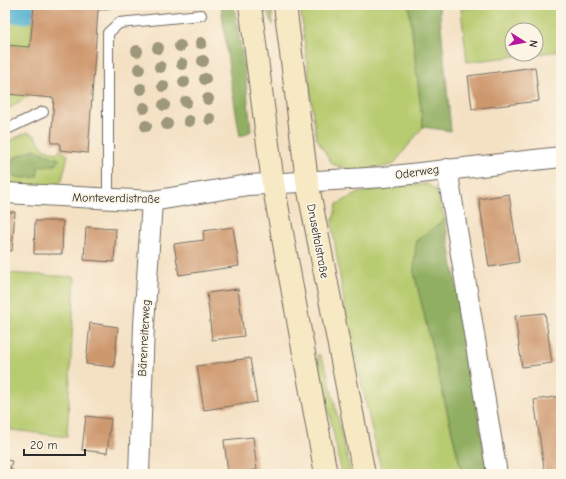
<svg xmlns="http://www.w3.org/2000/svg" width="566" height="479" font-family="'Comic Neue',sans-serif">
	<style>
		.green { fill: #b7cb6f; stroke: #717b4d }
		.forest { fill: #91af62; stroke: #5e6d46 }
		.lines { fill: none; stroke-linecap: round; stroke-linejoin: round }
		.canal { stroke: #51b0d0; stroke-width: 21 }
		.building { fill: #ce986e }
		.lane-casing { stroke: #716b61; stroke-width: 12 }
		.street-casing { stroke: #716b61; stroke-width: 22 }
		.secondary-casing { stroke: #716b61; stroke-width: 24 }
		.lane { stroke: #fff; stroke-width: 10 }
		.street { stroke: #fff; stroke-width: 20 }
		.secondary { stroke: #f6e9c3; stroke-width: 22 }
		.tree { fill: #9d977b }
		.labels { text-anchor: middle; dominant-baseline: central; stroke-width: 3.5; stroke-linejoin: round; paint-order: stroke }
		.street-label { font-size: 12px; fill: #2b2b2b; stroke: #fcf5e5 }
	</style>
	<rect width="100%" height="100%" fill="#fcf5e5"/>
	<filter id="ink" filterUnits="userSpaceOnUse"><feTurbulence type="fractalNoise" baseFrequency=".025" numOctaves="2"/><feDisplacementMap in="SourceGraphic" scale="8" xChannelSelector="R" yChannelSelector="G"/><feConvolveMatrix kernelMatrix="1 2 1 2 8 2 1 2 1" color-interpolation-filters="sRGB"/></filter>
	<filter id="wash" filterUnits="userSpaceOnUse"><feTurbulence type="fractalNoise" baseFrequency=".012" numOctaves="4" result="noise"/><feDisplacementMap in="SourceGraphic" scale="16" xChannelSelector="R" yChannelSelector="G"/><feGaussianBlur stdDeviation="0.9" result="paint"/><feColorMatrix in="noise" values="0 0 0 0 0 0 0 0 0 0 0 0 0 0 0 0 0 1.4 0 .05"/><feComposite in="paint" operator="in"/></filter>
	<g filter="url(#wash)">
		<rect width="100%" height="100%" fill="#f4e1c4"/>
		<g class="green">
			<path d="M5 5H34L30 47 5 45Z"/>
			<path d="M264 5H271L273 25Z"/>
			<path d="M300 5H409L423 127 393 165 356 171 332 164 316 137Z"/>
			<path d="M493 5H561V51L536 54V30H512V54H536L467 62 461 9Z"/>
			<path d="M5 94 30 95 5 111Z"/>
			<path d="M28 132 35 136 43 148 56 153 60 150 68 155 62 180 55 189 5 186V143Z"/>
			<path d="M427 184 436 190 445 219 416 241 414 272 462 474H382L346 316 332 225 337 204 359 193 394 186Z"/>
			<path d="M5 273 75 277 67 437 5 429Z"/>
			<path d="M317 355H320L327 371 351 474H342Z"/>
		</g>
		<g class="forest">
			<path d="M221 5H234L245 72 251 131 240 137 230 76Z"/>
			<path d="M409 5H439L451 131 423 127Z"/>
			<path d="M34 149 59 159 56 165 39 166 37 177 22 178 5 174V162Z"/>
			<path d="M445 219 488 474H462L414 272 416 241Z"/>
		</g>
		<g class="lines">
			<path class="canal" d="M5 12 25 13"/>
		</g>
		<g id="blocks">
			<g class="building">
				<path d="M34 5H129L98 10 88 153 60 150V143H51L54 98 5 94V45L30 47Z"/>
				<path d="M535 67 539 101 472 109 468 76Z"/>
				<path d="M509 194 519 262 489 267 479 199Z"/>
				<path d="M5 212H15L12 251 5 250Z"/>
				<path d="M35 221H63L62 254H34Z"/>
				<path d="M86 227 116 229 114 262 84 260Z"/>
				<path d="M233 227 239 266 179 275 174 244 204 240 203 231Z"/>
				<path d="M238 289 244 336 212 340 207 293Z"/>
				<path d="M545 313 552 363 522 367 515 316Z"/>
				<path d="M90 323 118 327 114 367 86 364Z"/>
				<path d="M250 358 257 402 204 410 197 366Z"/>
				<path d="M561 396V474H545L534 400Z"/>
				<path d="M86 416 111 419 107 453 82 450Z"/>
				<path d="M253 437 257 470 228 473 224 440Z"/>
				<path d="M5 460 12 461 10 469 20 474H5Z"/>
			</g>
		</g>
	</g>
	<g filter="url(#ink)">
		<use href="#blocks" fill-opacity="0" stroke="#716b61" stroke-width="1"/>
		<g class="lines">
			<g class="lane-casing">
				<g id="lane">
					<path d="M5 130 43 112"/>
					<path d="M108 200V33L119 23 201 15"/>
				</g>
			</g>
			<g class="street-casing">
				<g id="street">
					<path d="M447 169 497 474"/>
					<path d="M5 193 152 201 248 185 384 177 561 157"/>
					<path d="M139 474 144 325 152 201"/>
				</g>
			</g>
			<g class="secondary-casing">
				<g id="secondary">
					<path d="M250 5 273 183 326 474"/>
					<path d="M285 5 307 181 364 474"/>
				</g>
			</g>
			<use href="#lane" class="lane"/>
			<use href="#street" class="street"/>
			<use href="#secondary" class="secondary"/>
		</g>
		<g class="tree">
			<circle cx="201" cy="43" r="6"/>
			<circle cx="180" cy="46" r="6"/>
			<circle cx="158" cy="48" r="6"/>
			<circle cx="137" cy="51" r="6"/>
			<circle cx="203" cy="61" r="6"/>
			<circle cx="182" cy="64" r="6"/>
			<circle cx="160" cy="67" r="6"/>
			<circle cx="139" cy="69" r="6"/>
			<circle cx="205" cy="79" r="6"/>
			<circle cx="184" cy="82" r="6"/>
			<circle cx="163" cy="86" r="6"/>
			<circle cx="141" cy="89" r="6"/>
			<circle cx="208" cy="99" r="6"/>
			<circle cx="186" cy="102" r="6"/>
			<circle cx="164" cy="105" r="6"/>
			<circle cx="144" cy="108" r="6"/>
			<circle cx="210" cy="119" r="6"/>
			<circle cx="189" cy="121" r="6"/>
			<circle cx="167" cy="124" r="6"/>
			<circle cx="146" cy="126" r="6"/>
		</g>
	</g>
	<g class="labels">
		<g class="street-label">
			<text transform="translate(417 172) rotate(-8)">Oderweg</text>
			<text transform="translate(116 198) rotate(1)">Monteverdistraße</text>
			<text transform="translate(318 241) rotate(79)">Druseltalstraße</text>
			<text transform="translate(144 338) rotate(-87)">Bärenreiterweg</text>
		</g>
	</g>
	<rect width="566" height="479" fill="none" stroke="#fcf5e5" stroke-width="20"/>
	<g transform="translate(524 42) rotate(101)"><circle r="19" fill="#fcf5e5" stroke="#a8a49b"/>
	<path d="M0-3L7 15L0 10L-7 15Z" fill="#b5179e"/>
	<text y="-6" font-size="11" font-weight="bold" text-anchor="middle" fill="#2b2b2b">N</text>
	</g>
	<path d="M24 449v6h61v-6" fill="none" stroke="#2b2b2b" stroke-width="2"/>
	<text x="30" y="449" font-size="12" fill="#2b2b2b" stroke="#fcf5e5" stroke-width="3" paint-order="stroke">20 m</text>
</svg>
